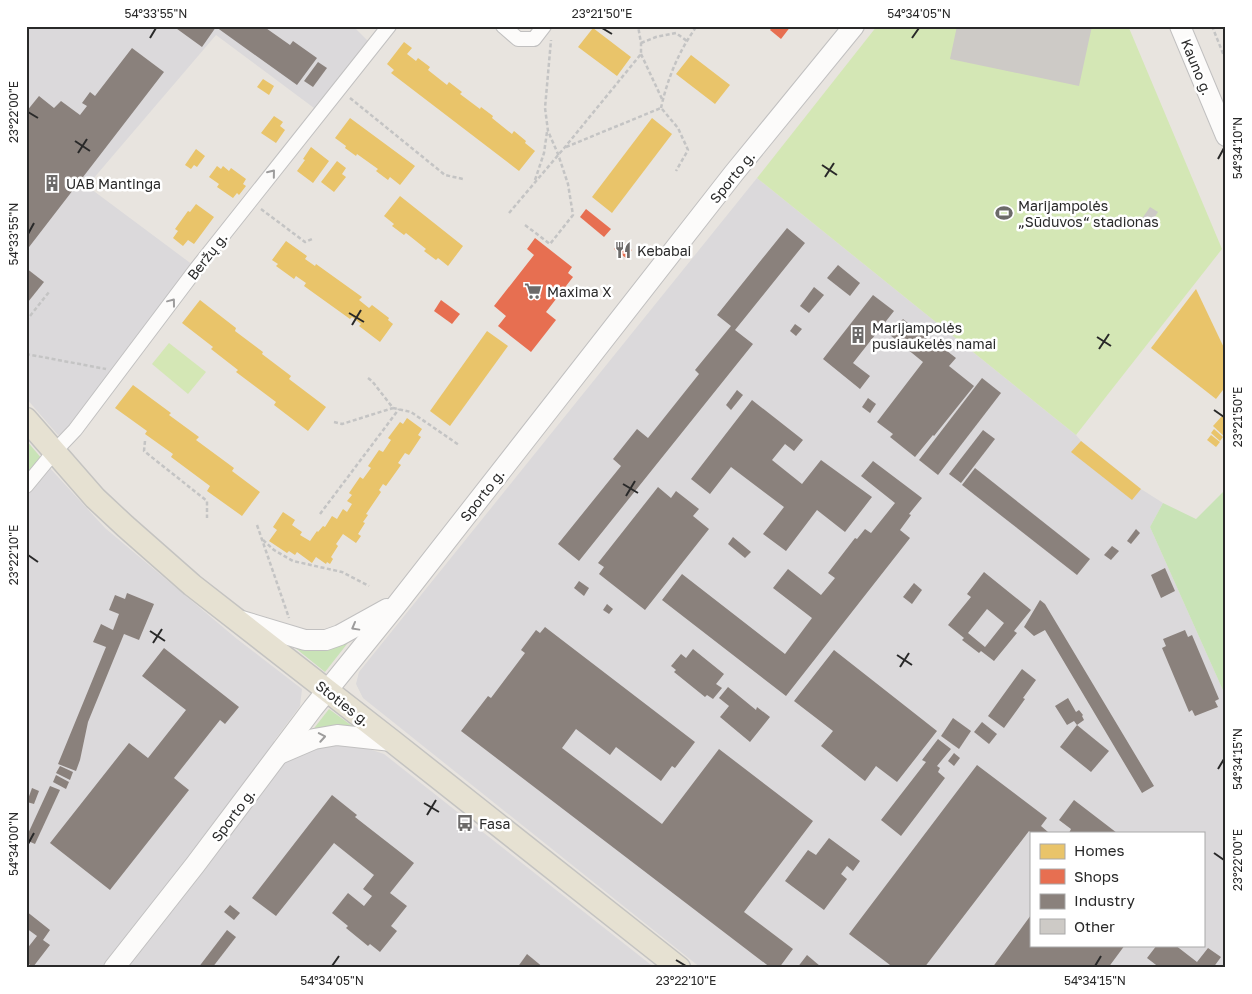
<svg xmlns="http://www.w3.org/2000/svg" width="1252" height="994" font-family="'Golos Text',sans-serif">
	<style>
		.industrial { fill: #dbd9db; fill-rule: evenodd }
		.green { fill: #c9e3b7 }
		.pitch { fill: #d4e7b5 }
		.homes { fill: #e9c46a }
		.shops { fill: #e76f51 }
		.industry { fill: #8a817c; fill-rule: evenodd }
		.building { fill: #cdcac6 }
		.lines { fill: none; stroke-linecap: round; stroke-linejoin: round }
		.street-casing { stroke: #c1c0c0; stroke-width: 16 }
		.secondary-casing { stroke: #c1c0c0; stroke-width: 22 }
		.primary-casing { stroke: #c4c3c1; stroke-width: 25 }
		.path { stroke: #c4c4c4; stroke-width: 2.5; stroke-dasharray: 4 2.5; stroke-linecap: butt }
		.street { stroke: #fcfbfa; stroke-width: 14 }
		.secondary { stroke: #fcfbfa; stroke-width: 20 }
		.primary { stroke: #e6e1d2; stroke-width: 22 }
		.oneway { stroke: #9d9c9c }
		.ticks { fill: none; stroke: #292929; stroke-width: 2 }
		.labels { text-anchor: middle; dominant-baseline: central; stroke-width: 5; stroke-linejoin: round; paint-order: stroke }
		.street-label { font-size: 14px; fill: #292929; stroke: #fff }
		.poi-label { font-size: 14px; fill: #292929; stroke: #fff; text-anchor: start }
		.neatline { fill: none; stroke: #292929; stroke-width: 2 }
		.ticks-label { font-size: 12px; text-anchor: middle; fill: #292929 }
	</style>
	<rect width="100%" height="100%" fill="#e8e4df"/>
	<g class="industrial">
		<path d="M26 26H353L368 41 314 108 216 35 87 186 197 268 75 430 58 435 26 398Z"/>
		<path d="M757 178 1076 435 1081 441 1141 489 1163 503 1150 527 1226 697V968H701L363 698 356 684 359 672ZM1031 833H1203V945H1031Z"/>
		<path d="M48 466 105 528 237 639 302 689 300 706 274 741 295 758 306 749 329 739 357 745 384 754 655 968H26V493Z"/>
	</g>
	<g class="green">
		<path d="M26 440 48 466 26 493Z"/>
		<path d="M1226 489V697L1150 527 1163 503 1196 519Z"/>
		<path d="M358 630 325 672 283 638Z"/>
		<path d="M329 709 359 731 308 736Z"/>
	</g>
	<g class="pitch">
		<path d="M877 26H1123L1129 28 1222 249 1076 435 757 178Z"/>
		<path d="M169 343 206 372 188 394 152 364Z"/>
	</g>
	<g class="homes">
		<path d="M593 28 631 57 617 76 578 47Z"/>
		<path d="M404 42 412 48 407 54 416 61 418 58 430 67 428 70 447 85 449 82 462 92 460 94 480 109 481 107 493 116 492 118 512 134 514 131 526 141 525 143 535 151 519 171 391 73 394 70 387 64Z"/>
		<path d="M691 55 730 85 715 104 676 74Z"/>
		<path d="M263 79 274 86 269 95 257 87Z"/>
		<path d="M274 116 283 122 280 126 285 130 276 143 261 133Z"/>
		<path d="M350 118 415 166 400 185 390 177 388 180 376 171 378 169 357 154 356 156 345 148 346 146 335 138Z"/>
		<path d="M652 118 672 134 612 213 592 197Z"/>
		<path d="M311 147 329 161 313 183 297 171 305 160 303 159Z"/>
		<path d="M196 149 205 156 197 167 194 165 191 169 185 165Z"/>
		<path d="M337 161 346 168 342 174 346 177 334 192 321 182Z"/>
		<path d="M217 166 221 169 223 166 229 171 231 168 246 179 243 184 246 186 239 195 237 193 233 198 217 187 219 184 209 177Z"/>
		<path d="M400 196 463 246 448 266 438 258 436 260 424 251 426 249 406 233 404 235 392 226 394 224 384 216Z"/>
		<path d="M196 204 214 217 194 244 188 240 183 246 173 238 178 231 175 229 188 211 190 212Z"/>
		<path d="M286 241 307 256 305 259 315 266 316 264 362 297 359 300 369 308 372 305 389 318 388 320 393 324 380 342 359 326 361 324 352 317 350 319 304 286 306 283 296 276 294 279 276 266 278 264 272 260Z"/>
		<path d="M1196 289 1226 352V386L1216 399 1151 348Z"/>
		<path d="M200 300 236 328 235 331 263 352 262 354 291 376 289 379 326 407 308 431 274 405 276 402 236 372 238 370 211 349 213 347 182 323Z"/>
		<path d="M487 331 508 346 450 426 430 411Z"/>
		<path d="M133 385 171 413 169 415 199 437 196 440 234 468 232 471 260 492 242 516 207 491 210 486 171 457 173 454 145 434 147 431 115 408Z"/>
		<path d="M1222 416 1226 420V438L1213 426Z"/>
		<path d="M407 418 422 429 418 435 421 437 409 455 405 453 398 463 401 465 386 486 383 484 379 490 381 492 366 514 368 515 363 522 365 523 358 534 361 536 356 543 343 534 336 544 338 546 331 557 333 559 330 564 327 562 326 564 316 557 312 563 297 552 295 555 289 551 287 553 269 541 277 530 273 527 283 512 295 520 292 525 302 532 300 535 310 541 317 531 318 532 323 526 325 527 332 516 337 519 343 509 347 512 352 504 347 501 352 495 349 493 360 477 363 479 371 468 368 466 379 450 383 452 391 440 388 438 400 422 403 424Z"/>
		<path d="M1214 429 1223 437 1220 441 1211 433Z"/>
		<path d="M1211 435 1220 442 1216 447 1207 440Z"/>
		<path d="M1081 441 1141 489 1132 500 1071 452Z"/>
	</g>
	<g class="shops">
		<path d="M773 26H791L781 39 770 30Z"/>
		<path d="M586 209 611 229 604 237 580 217Z"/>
		<path d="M535 238 572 267 568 273 573 277 546 312 556 320 531 352 498 326 506 316 494 306 534 255 527 249Z"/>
		<path d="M620 241 632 250 626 258 614 249Z"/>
		<path d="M441 300 460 314 452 324 434 311Z"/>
	</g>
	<g class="industry">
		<path d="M173 26H263L290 45 293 41 317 58 297 85 216 27 202 47Z"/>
		<path d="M132 48 164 72 26 251V112L39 96 54 108 61 101 80 115 87 106 82 103 90 92 95 96Z"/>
		<path d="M318 62 327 68 313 87 304 81Z"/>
		<path d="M787 228 805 243 735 330 753 344 579 561 558 544 621 466 613 459 637 429 648 438 699 374 695 370 731 326 717 315Z"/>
		<path d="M838 265 860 283 850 296 827 278Z"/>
		<path d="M26 268 44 282 28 302 26 301Z"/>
		<path d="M814 287 824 295 809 313 800 306Z"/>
		<path d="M873 295 894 311 853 363 870 376 860 389 823 359Z"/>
		<path d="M903 319 936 346 938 344 956 358 949 366 974 386 934 436 933 435 915 457 890 437 893 434 877 422 923 362 890 335Z"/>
		<path d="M795 324 802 329 796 336 790 331Z"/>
		<path d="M982 378 1001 393 938 475 919 460Z"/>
		<path d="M737 390 743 395 731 410 726 405Z"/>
		<path d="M868 398 876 404 870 413 862 407Z"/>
		<path d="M752 400 803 440 794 451 785 444 772 460 802 484 821 460 872 497 845 532 817 510 786 551 763 534 784 507 731 467 710 494 691 479Z"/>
		<path d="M983 430 995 439 961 483 949 474Z"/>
		<path d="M873 461 922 498 909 514 911 515 900 530 910 538 786 696 662 600 682 574 785 654 812 618 773 588 788 569 821 595 835 578 828 573 855 538 857 539 865 529 871 533 895 503 861 476Z"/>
		<path d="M975 468 1090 559 1077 575 962 485Z"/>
		<path d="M658 487 671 498 676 491 699 509 693 516 709 529 645 610 599 574 604 567 598 563Z"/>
		<path d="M1136 529 1140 533 1131 544 1127 541Z"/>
		<path d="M733 537 751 552 745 558 728 544Z"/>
		<path d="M1112 546 1119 551 1111 560 1104 555Z"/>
		<path d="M1165 568 1175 591 1161 598 1151 575Z"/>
		<path d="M984 572 1031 610 1014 631 1017 633 994 661 981 651 979 653 962 640 964 638 948 625 971 597 967 594ZM987 609 1004 623 985 647 968 633Z"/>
		<path d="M579 581 589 588 584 596 574 588Z"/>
		<path d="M914 583 922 590 912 604 903 597Z"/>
		<path d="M127 593 154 604 139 640 124 634 88 722 80 760 76 771 58 764 106 647 93 642 101 624 113 630 119 614 109 610 115 595 125 599Z"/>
		<path d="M1040 600 1045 604 1154 786 1142 793 1045 630 1034 636 1024 627Z"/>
		<path d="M607 604 613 609 609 614 603 610Z"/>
		<path d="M545 627 695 742 675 768 672 766 661 781 616 747 610 755 576 729 562 748 662 824 719 749 813 821 744 912 793 949 779 968H771L461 731 488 696 491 698 525 653 521 650 536 630 540 633Z"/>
		<path d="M1185 630 1188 637 1192 635 1219 699 1215 701 1218 707 1195 716 1192 710 1189 712 1162 648 1166 646 1163 639Z"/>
		<path d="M164 648 239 707 225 724 220 720 174 778 189 790 110 890 50 843 129 743 148 758 186 710 142 676Z"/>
		<path d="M693 649 724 674 716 684 722 688 713 699 707 695 705 697 674 672 676 670 671 666 681 654 686 658Z"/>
		<path d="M834 650 937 731 897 782 876 766 865 781 821 746 833 731 794 701Z"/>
		<path d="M1022 669 1036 680 1023 698 1025 699 1004 728 988 716Z"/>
		<path d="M728 687 756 710 757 707 770 717 750 742 720 717 729 706 719 698Z"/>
		<path d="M1068 698 1076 712 1079 710 1083 715 1082 716 1084 720 1077 725 1074 721 1067 725 1055 706Z"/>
		<path d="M953 718 971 731 959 749 941 736Z"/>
		<path d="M982 722 997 734 989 744 974 732Z"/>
		<path d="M1077 725 1109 751 1091 772 1060 747Z"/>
		<path d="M938 739 951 749 937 766 940 768 938 772 945 778 901 836 881 820 926 762 922 760Z"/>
		<path d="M954 753 960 758 954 766 948 761Z"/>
		<path d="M977 765 1047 818 1041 826 1048 832 1047 833H1031L1029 831 924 968H894L849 934Z"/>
		<path d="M60 766 73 772 70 780 56 773Z"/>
		<path d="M56 775 69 782 66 789 53 782Z"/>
		<path d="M50 786 60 790 35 844 26 840V838Z"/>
		<path d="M32 788 39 791 34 804 27 802Z"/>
		<path d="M332 795 357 815 355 817 414 863 390 893 407 906 391 926 397 931 380 952 370 944 368 946 346 928 348 926 332 913 348 893 364 906 372 896 363 889 374 875 334 843 276 916 252 898Z"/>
		<path d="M1074 800 1117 833H1069L1071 829 1059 820Z"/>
		<path d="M829 838 860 861 853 871 847 866 841 874 847 879 824 910 785 881 808 850 816 855Z"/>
		<path d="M230 905 240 913 234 920 224 912Z"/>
		<path d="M26 911 50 930 43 940 50 945 33 967 26 962V950L37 936 26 928Z"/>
		<path d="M1031 915V945H1125L1108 968H992Z"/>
		<path d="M227 930 236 937 212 968H198Z"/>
		<path d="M1157 945H1175L1197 962 1208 948 1221 957 1213 968H1160L1147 958Z"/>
		<path d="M527 954 544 968H517Z"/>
		<path d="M807 955 820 966 818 968H797Z"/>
	</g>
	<g class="building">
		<path d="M957 26 975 29 976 26H1092L1079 86 950 59Z"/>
		<path d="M1150 207 1158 212 1149 226 1141 220Z"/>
	</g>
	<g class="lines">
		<g class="street-casing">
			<g id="street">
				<path d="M503 26 518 39H534L544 26"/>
				<path d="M26 486 54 452 75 430 197 268 389 26"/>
			</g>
		</g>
		<g class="secondary-casing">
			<g id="secondary">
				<path d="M1180 26 1226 136"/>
				<path d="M242 621 305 640H326L340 635 387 609"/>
				<path d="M279 754 314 739 337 735 392 741"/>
				<path d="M114 968 195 865 313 708 398 603 734 173 854 26"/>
			</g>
		</g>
		<g class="primary-casing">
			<path id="primary" d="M26 419 95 498 125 526 192 585 392 741 679 968"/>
		</g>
		<g class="path">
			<path d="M1212 26 1226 61"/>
			<path d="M641 43 656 37 676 33 687 41"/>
			<path d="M641 54 662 99"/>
			<path d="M350 98 445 175 463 179"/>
			<path d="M661 108C667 80 679 50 697 26"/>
			<path d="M662 109 678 128 688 150 676 171"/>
			<path d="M566 147 661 108"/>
			<path d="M535 180 544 153 547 132"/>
			<path d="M261 209 305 242 312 239"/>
			<path d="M509 213 565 147 641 54V43L638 26"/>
			<path d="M525 225 550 244 573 215 568 184 558 154 548 131 545 108 551 40"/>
			<path d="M26 321 49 292"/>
			<path d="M26 354 106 369"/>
			<path d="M368 378 372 381 393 408 411 412 459 445"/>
			<path d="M334 422 342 424 393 408"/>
			<path d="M145 441 144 451 207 501V518"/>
			<path d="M320 514 399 409"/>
			<path d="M257 525 289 618"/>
			<path d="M263 540 274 550 293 561 342 572 369 586"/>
		</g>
		<use href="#street" class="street"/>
		<use href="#secondary" class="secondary"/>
		<use href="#primary" class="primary"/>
	</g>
	<defs><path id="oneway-chevron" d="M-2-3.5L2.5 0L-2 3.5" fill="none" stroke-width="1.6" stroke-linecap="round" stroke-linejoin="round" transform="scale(1.25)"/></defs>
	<g class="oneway">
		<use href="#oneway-chevron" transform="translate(272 173) rotate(-51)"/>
		<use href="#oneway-chevron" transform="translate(172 302) rotate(-53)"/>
		<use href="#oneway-chevron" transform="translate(355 627) rotate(151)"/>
		<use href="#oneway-chevron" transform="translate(322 737) rotate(-10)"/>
	</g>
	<path class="ticks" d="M602 28 612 34M150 38 156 28M912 38 919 28M28 112 38 118M75 141 90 151M78 153 87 139M1218 159 1224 148M822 165 837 175M825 177 834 163M28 234 34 223M349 313 364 322M352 325 361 310M1097 337 1111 346M1099 349 1109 334M1214 410 1224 417M623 484 638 493M626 496 635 481M28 555 38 562M150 631 165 641M153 643 162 629M897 655 912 665M900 667 909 653M1218 769 1224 759M424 803 439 812M427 815 436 800M28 844 34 833M1214 853 1224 860M676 960 686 966M332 966 339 956M1095 966 1101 956"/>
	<defs>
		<g id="building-bare" transform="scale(1.35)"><path d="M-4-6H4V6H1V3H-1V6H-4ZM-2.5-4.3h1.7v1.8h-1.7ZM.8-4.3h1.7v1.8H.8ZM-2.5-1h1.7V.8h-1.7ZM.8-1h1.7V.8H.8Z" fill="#6c6a69" stroke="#fff" stroke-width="2.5" paint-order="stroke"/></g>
		<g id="stadium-bare" transform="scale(1.35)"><path d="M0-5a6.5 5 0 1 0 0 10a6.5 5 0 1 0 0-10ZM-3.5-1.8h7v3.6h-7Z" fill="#6c6a69" stroke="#fff" stroke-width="2.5" paint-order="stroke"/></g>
		<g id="restaurant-bare" transform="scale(1.35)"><path d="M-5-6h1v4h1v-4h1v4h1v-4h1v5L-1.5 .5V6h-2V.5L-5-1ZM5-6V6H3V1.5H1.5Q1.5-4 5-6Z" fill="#6c6a69" stroke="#fff" stroke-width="2.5" paint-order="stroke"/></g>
		<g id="supermarket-bare" transform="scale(1.35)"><path d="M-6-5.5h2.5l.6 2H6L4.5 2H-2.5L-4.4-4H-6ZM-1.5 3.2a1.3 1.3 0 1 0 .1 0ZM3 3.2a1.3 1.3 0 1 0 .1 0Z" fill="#6c6a69" stroke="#fff" stroke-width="2.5" paint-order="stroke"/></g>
		<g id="bus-bare" transform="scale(1.35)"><path d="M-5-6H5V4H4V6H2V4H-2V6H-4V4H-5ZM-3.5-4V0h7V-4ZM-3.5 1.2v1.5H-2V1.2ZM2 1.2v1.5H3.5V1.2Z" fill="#6c6a69" stroke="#fff" stroke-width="2.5" paint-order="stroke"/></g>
	</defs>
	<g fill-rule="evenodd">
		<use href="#building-bare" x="52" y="183"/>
		<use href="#stadium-bare" x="1004" y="213"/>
		<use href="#restaurant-bare" x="623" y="250"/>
		<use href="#supermarket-bare" x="533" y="291"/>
		<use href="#building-bare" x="858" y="335"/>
		<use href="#bus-bare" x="465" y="823"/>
	</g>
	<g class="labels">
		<g class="street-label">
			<text transform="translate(1197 67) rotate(68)">Kauno g.</text>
			<text transform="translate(732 177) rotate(-51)">Sporto g.</text>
			<text transform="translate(207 256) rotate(-52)">Beržų g.</text>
			<text transform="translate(482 495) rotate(-52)">Sporto g.</text>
			<text transform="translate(343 703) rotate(38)">Stoties g.</text>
			<text transform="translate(233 815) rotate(-53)">Sporto g.</text>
		</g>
		<g class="poi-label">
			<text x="66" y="183">UAB Mantinga</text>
			<text x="1018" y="205">Marijampolės<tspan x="1018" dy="16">„Sūduvos“ stadionas</tspan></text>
			<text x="637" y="250">Kebabai</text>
			<text x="547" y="291">Maxima X</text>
			<text x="872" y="327">Marijampolės<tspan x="872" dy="16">pusiaukelės namai</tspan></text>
			<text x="479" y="823">Fasa</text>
		</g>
	</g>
	<rect width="1252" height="994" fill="none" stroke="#ffffff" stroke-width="55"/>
	<rect x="1030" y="832" width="175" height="115" fill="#ffffff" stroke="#a9a9a9"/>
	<rect x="1040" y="844" width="25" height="15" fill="#e9c46a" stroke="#a9a9a9"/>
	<text x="1074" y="856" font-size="15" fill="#292929">Homes</text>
	<rect x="1040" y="869" width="25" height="15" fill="#e76f51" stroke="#a9a9a9"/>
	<text x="1074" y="882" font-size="15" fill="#292929">Shops</text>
	<rect x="1040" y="894" width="25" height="15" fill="#8a817c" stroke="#a9a9a9"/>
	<text x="1074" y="906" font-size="15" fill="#292929">Industry</text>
	<rect x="1040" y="919" width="25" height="15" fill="#cdcac6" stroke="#a9a9a9"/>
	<text x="1074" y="932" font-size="15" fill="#292929">Other</text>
	<rect x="28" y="28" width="1196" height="938" class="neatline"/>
	<g class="ticks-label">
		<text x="156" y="18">54°33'55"N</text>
		<text x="602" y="18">23°21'50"E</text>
		<text x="919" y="18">54°34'05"N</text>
		<text transform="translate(14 112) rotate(-90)" y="4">23°22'00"E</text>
		<text transform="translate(1238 148) rotate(-90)" y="4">54°34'10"N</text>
		<text transform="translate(14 234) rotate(-90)" y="4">54°33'55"N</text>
		<text transform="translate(1238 417) rotate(-90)" y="4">23°21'50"E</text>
		<text transform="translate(14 555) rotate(-90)" y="4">23°22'10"E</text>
		<text transform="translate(1238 759) rotate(-90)" y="4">54°34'15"N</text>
		<text transform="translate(14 844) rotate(-90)" y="4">54°34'00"N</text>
		<text transform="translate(1238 860) rotate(-90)" y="4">23°22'00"E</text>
		<text x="332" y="985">54°34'05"N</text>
		<text x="686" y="985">23°22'10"E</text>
		<text x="1095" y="985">54°34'15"N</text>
	</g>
</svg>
